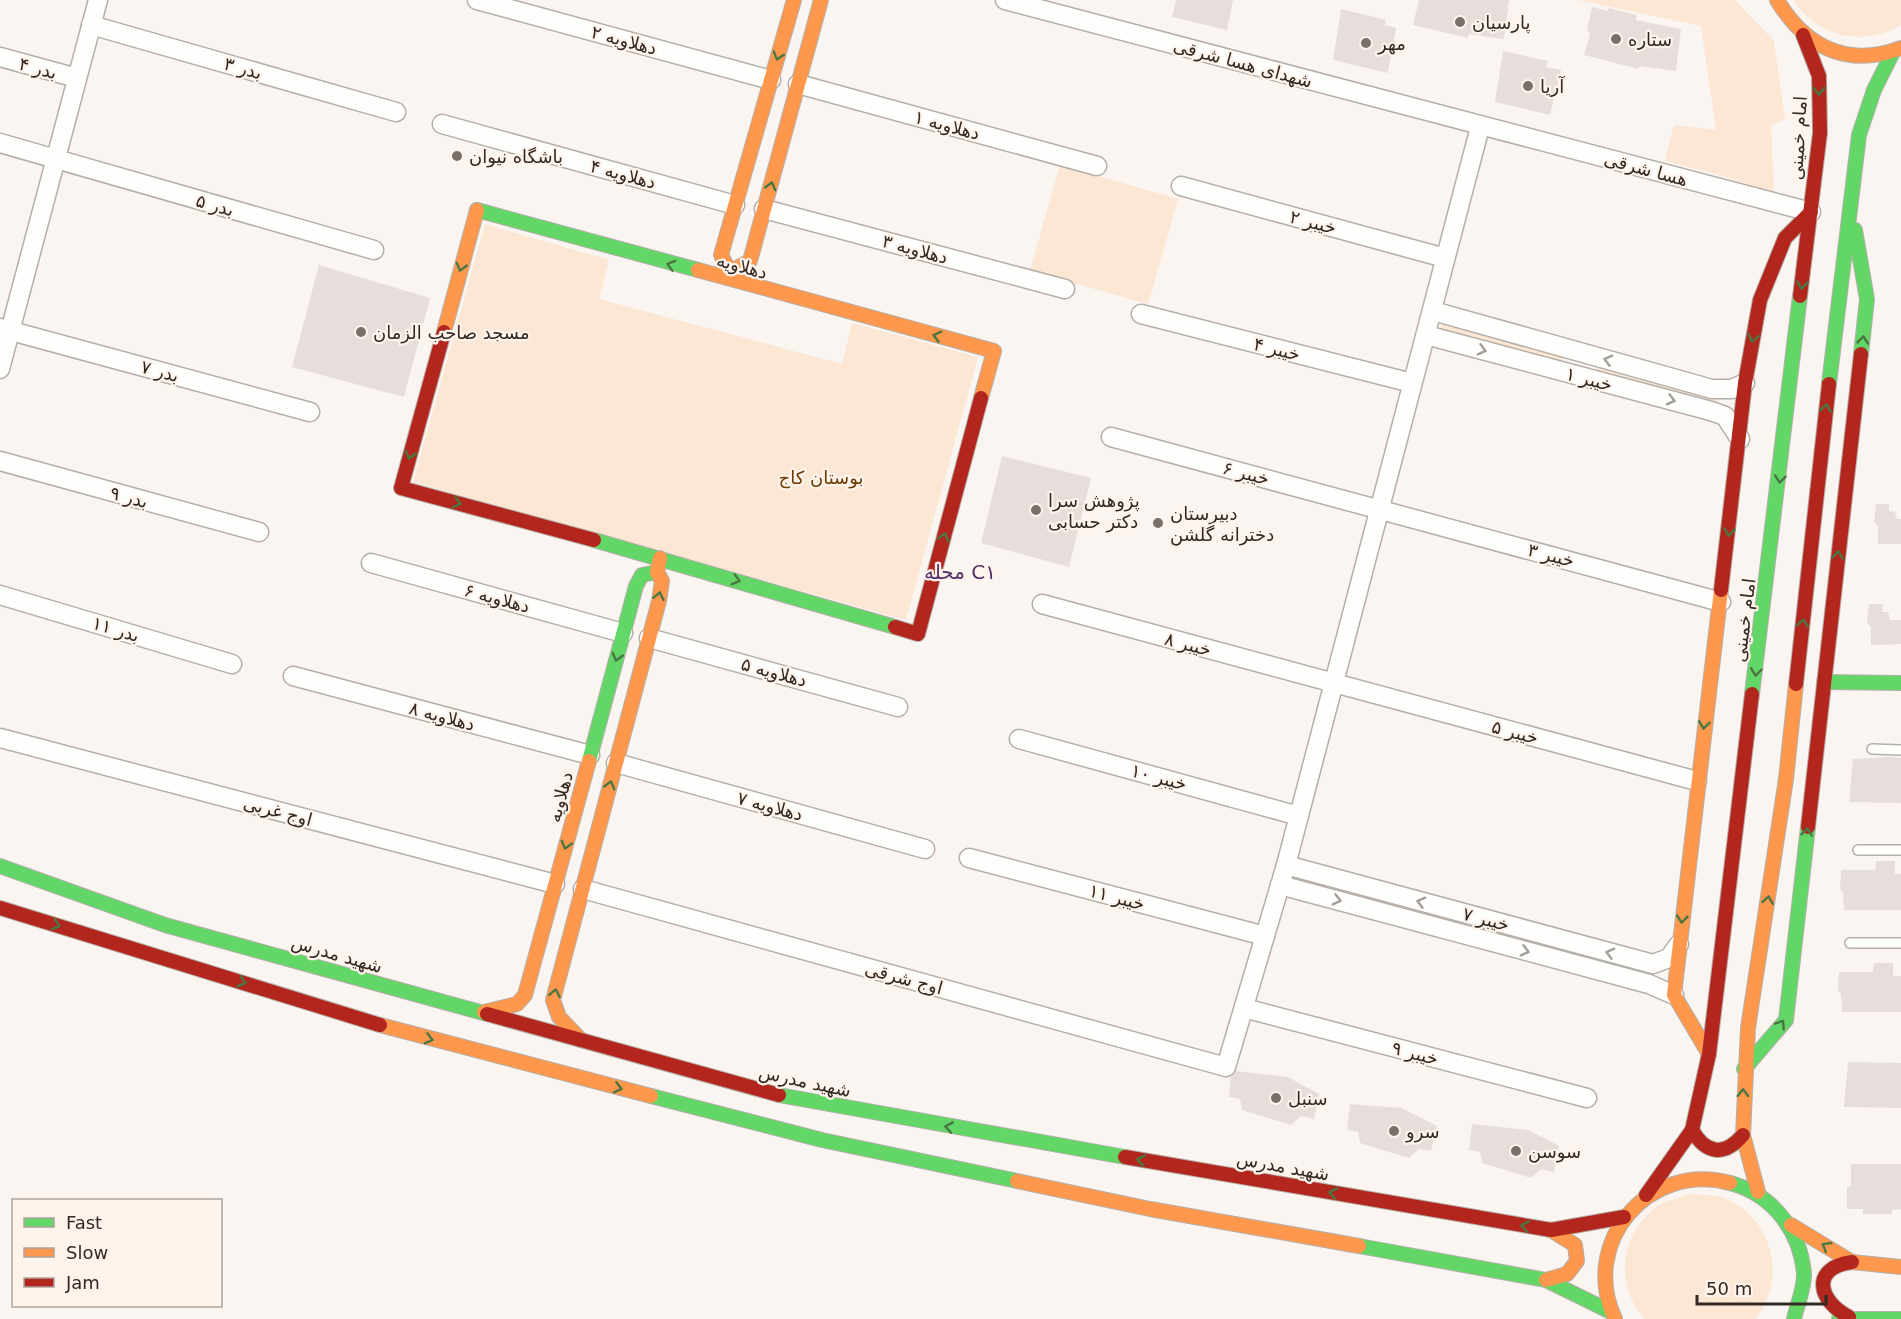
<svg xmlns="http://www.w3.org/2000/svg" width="1901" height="1319" font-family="'DejaVu Sans',Cairo,sans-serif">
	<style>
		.green { fill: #fce6d4 }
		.building { fill: #e7ddda }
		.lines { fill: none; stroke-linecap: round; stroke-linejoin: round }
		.lane-casing { stroke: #b5afa8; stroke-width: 12 }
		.street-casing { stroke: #b5afa8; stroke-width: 21 }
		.fast-casing { stroke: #b5afa8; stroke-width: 16 }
		.slow-casing { stroke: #b5afa8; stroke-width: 16 }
		.jam-casing { stroke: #b5afa8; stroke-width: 16 }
		.lane { stroke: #fefefd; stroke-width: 9 }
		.street { stroke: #fefefd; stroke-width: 18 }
		.fast { stroke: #63d668; stroke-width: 14 }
		.slow { stroke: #ff974d; stroke-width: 14 }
		.jam { stroke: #b3261e; stroke-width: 14 }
		.oneway { stroke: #497742 }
		.oneway2 { stroke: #a39e9a }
		.poi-dot { fill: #79706a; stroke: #fef4ec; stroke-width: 2 }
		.labels { text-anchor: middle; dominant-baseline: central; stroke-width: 4.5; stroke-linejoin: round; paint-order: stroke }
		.poi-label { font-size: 18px; fill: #332922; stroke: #fef4ec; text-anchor: start }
		.street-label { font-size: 18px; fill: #332922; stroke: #fef4ec }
		.park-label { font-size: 18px; fill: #6c3900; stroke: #fef4ec }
		.neighbourhood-label { font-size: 20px; fill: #543169; stroke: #fef4ec }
	</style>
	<rect width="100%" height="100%" fill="#faf5f0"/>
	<g class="green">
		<path d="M1578 0H1735L1774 41 1785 119 1771 126 1774 193 1721 175 1665 161 1674 125 1716 130 1701 26Z"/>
		<path d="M1794 0H1901V25C1864 47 1817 38 1794 0Z"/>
		<path d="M1060 165 1178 199 1148 304 1030 271Z"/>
		<path d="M485 224 609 260 599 299 842 364 852 323 978 357 906 620 413 482Z"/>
		<path d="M1443 322 1564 353 1562 363 1441 332Z"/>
		<path d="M1598 364 1719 394 1717 405 1596 373Z"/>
		<path d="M1291 874 1461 918 1458 925 1289 882Z"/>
		<path d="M1688 1194C1699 1195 1715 1194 1725 1198 1773 1219 1788 1279 1755 1319H1645C1615 1287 1619 1237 1654 1209 1662 1202 1678 1198 1688 1194Z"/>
	</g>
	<g class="building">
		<path d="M1176 0H1233L1227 30 1172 17Z"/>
		<path d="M1419 0H1509L1504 39 1469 34 1468 38 1413 25Z"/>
		<path d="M1592 7 1608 11 1609 8 1637 15 1636 20 1681 29 1676 71 1639 66V69L1584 55 1590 34 1587 30Z"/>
		<path d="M1341 9 1386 20 1385 25 1396 28 1388 73 1333 60Z"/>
		<path d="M1503 51 1548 61 1546 67 1561 70 1550 115 1495 102Z"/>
		<path d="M319 265 430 298 404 397 292 367Z"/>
		<path d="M1002 456 1091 478 1069 567 981 543Z"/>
		<path d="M1876 504H1889V511L1895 512 1897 519H1901V544H1878V526L1874 522Z"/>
		<path d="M1869 604H1883L1882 612H1888L1890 620H1901V644L1871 645V627L1867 623Z"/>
		<path d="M1888 757 1901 758V803L1849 802 1853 759Z"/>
		<path d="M1876 861H1895V874H1901V910H1844L1843 893 1840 888 1841 870H1875Z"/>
		<path d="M1874 963H1893V976H1901V1012H1842L1841 994 1838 990 1839 972H1873Z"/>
		<path d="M1848 1062 1901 1063V1108L1844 1107Z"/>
		<path d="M1236 1071 1288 1077 1319 1094 1314 1119 1301 1116 1291 1125 1242 1110 1240 1099 1229 1097 1231 1077Z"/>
		<path d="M1350 1104 1401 1108 1437 1126 1431 1151 1419 1149 1409 1158 1360 1143 1358 1132 1347 1130Z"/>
		<path d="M1472 1124 1528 1130 1559 1146 1554 1172 1541 1169 1531 1178 1482 1163 1480 1152 1469 1150Z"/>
		<path d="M1851 1164H1901V1209L1892 1210V1214H1863V1209H1847V1187H1851Z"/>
	</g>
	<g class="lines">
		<g class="lane-casing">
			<g id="lane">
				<path d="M1872 749 1901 750"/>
				<path d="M1858 850H1901"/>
				<path d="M1850 943H1901"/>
			</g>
		</g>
		<g class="street-casing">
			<g id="street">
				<path d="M477 0 771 80"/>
				<path d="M1005 0 1811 212"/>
				<path d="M91 25 396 112"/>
				<path d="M0 57 77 78"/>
				<path d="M798 84 1097 166"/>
				<path d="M442 124 735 205"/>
				<path d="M0 143 374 250"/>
				<path d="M1181 186 1445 258"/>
				<path d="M764 209 1065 289"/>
				<path d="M1433 311 1712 389H1732L1745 383"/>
				<path d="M1141 314 1412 383"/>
				<path d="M0 328 310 412"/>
				<path d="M1426 335 1711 411 1725 416 1740 439"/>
				<path d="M0 369 98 0"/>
				<path d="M1111 437 1721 602"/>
				<path d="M0 461 259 532"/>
				<path d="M371 563 623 633"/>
				<path d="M0 595 232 664"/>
				<path d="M1042 604 1697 781"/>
				<path d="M649 638 898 707"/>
				<path d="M293 676 590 755"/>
				<path d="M0 738 555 884"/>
				<path d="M1019 739 1299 816"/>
				<path d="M616 763 925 849"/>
				<path d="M969 858 1265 936"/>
				<path d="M1286 865 1653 964 1669 958 1679 944"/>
				<path d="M1280 885 1649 984 1674 995"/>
				<path d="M583 889 1226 1067 1286 865 1480 127"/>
				<path d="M1244 1008 1587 1098"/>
			</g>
		</g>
		<g class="fast-casing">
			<g id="fast">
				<path d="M477 210 698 270"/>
				<path d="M1855 230 1867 299 1861 354"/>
				<path d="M1829 384 1859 135 1874 90 1893 52"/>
				<path d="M594 540 895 627"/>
				<path d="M1824 682 1901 683"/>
				<path d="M1752 694 1800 296"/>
				<path d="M589 761 636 586 642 575 657 572"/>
				<path d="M0 866 165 925 487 1014"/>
				<path d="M1744 1069 1786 1020 1808 827"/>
				<path d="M779 1095 1125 1157"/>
				<path d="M651 1096 822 1140 1017 1181"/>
				<path d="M1730 1183C1772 1194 1800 1230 1804 1273 1805 1287 1797 1305 1794 1319"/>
				<path d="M1359 1246 1546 1280 1611 1312"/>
				<path d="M1839 1319H1900"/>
			</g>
		</g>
		<g class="slow-casing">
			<g id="slow">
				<path d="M1777 0C1806 48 1848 68 1901 48"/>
				<path d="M698 270 994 351 981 398"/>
				<path d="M730 272 750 261 821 0"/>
				<path d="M730 272 721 255 794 0"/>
				<path d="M444 332 477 210"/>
				<path d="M484 1012 517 1004 525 995 589 761"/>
				<path d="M380 1025 651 1096"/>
				<path d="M581 1040 559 1017 553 1000 659 601 662 581 657 572 660 558"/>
				<path d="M1709 1054 1674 995 1721 590"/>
				<path d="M1017 1181 1150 1209 1359 1246"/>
				<path d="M1758 1192 1743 1135 1748 1028 1786 779 1796 684"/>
				<path d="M1791 1225 1852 1262 1901 1267"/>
				<path d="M1546 1280 1567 1274 1577 1261 1575 1245 1551 1230"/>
				<path d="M1615 1319C1579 1242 1649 1161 1730 1183"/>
			</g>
		</g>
		<g class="jam-casing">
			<g id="jam">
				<path d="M1800 296 1820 133 1819 76 1803 35"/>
				<path d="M444 332 401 488 594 540"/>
				<path d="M1721 590 1745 383 1760 300 1785 238 1811 212"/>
				<path d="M895 627 918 634 981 398"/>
				<path d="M1796 684 1829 384"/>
				<path d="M1808 827 1861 354"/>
				<path d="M0 908 380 1025"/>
				<path d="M487 1014 779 1095"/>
				<path d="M1692 1130C1706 1154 1724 1157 1743 1135"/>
				<path d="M1125 1157 1551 1230 1624 1217"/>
				<path d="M1646 1195 1692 1130 1709 1054 1752 694"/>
				<path d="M1849 1317C1818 1301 1810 1268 1852 1262"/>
			</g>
		</g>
		<use href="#lane" class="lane"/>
		<use href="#street" class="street"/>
		<use href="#fast" class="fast"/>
		<use href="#slow" class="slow"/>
		<use href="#jam" class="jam"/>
	</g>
	<defs><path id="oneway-chevron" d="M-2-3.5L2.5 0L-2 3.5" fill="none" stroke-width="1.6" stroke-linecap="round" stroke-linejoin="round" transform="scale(1.5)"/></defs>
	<g class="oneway">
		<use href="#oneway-chevron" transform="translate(778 56) rotate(107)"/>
		<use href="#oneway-chevron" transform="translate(1819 91) rotate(89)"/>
		<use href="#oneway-chevron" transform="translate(771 186) rotate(-75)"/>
		<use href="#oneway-chevron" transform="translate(671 265) rotate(-164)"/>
		<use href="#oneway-chevron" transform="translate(461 267) rotate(105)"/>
		<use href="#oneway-chevron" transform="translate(1802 285) rotate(96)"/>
		<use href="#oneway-chevron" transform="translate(937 336) rotate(-165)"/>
		<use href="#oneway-chevron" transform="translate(1753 338) rotate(101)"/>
		<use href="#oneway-chevron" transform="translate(1863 340) rotate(-84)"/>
		<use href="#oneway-chevron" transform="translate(1826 408) rotate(-84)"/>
		<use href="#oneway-chevron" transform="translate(410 455) rotate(105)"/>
		<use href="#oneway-chevron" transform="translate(1780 479) rotate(97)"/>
		<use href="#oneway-chevron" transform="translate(457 503) rotate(15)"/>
		<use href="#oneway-chevron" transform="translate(1729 532) rotate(97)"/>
		<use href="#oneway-chevron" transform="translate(944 537) rotate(-75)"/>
		<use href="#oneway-chevron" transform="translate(1838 555) rotate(-84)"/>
		<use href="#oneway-chevron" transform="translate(736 580) rotate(16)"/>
		<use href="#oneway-chevron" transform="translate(659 596) rotate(-78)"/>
		<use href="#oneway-chevron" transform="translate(1803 623) rotate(-84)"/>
		<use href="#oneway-chevron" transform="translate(617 657) rotate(105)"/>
		<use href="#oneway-chevron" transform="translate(1756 672) rotate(97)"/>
		<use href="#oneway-chevron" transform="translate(1704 725) rotate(98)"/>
		<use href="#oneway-chevron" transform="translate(610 785) rotate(-75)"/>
		<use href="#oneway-chevron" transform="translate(1807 832) rotate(-84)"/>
		<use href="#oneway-chevron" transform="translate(566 845) rotate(105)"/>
		<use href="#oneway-chevron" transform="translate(1768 900) rotate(-81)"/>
		<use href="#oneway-chevron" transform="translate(1682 919) rotate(96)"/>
		<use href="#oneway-chevron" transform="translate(56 925) rotate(17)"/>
		<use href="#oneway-chevron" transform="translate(242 982) rotate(17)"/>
		<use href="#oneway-chevron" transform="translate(555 993) rotate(-79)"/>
		<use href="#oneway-chevron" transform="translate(1781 1024) rotate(-56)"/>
		<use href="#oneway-chevron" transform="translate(429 1039) rotate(14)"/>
		<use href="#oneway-chevron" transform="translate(618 1088) rotate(14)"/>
		<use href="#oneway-chevron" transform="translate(1743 1093) rotate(-89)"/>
		<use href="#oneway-chevron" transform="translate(949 1127) rotate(-170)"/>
		<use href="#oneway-chevron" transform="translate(1141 1160) rotate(-170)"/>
		<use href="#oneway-chevron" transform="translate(1333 1193) rotate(-170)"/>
		<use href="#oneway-chevron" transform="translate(1525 1226) rotate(-170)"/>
		<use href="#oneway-chevron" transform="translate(1826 1246) rotate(-149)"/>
	</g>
	<g class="oneway2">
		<use href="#oneway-chevron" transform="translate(1482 350) rotate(15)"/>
		<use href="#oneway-chevron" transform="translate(1608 360) rotate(-165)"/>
		<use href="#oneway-chevron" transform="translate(1671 400) rotate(15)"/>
		<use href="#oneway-chevron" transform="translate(1337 900) rotate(15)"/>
		<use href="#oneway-chevron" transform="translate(1421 902) rotate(-165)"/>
		<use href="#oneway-chevron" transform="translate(1525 951) rotate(15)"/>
		<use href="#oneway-chevron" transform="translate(1610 953) rotate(-165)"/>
	</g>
	<g class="poi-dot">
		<circle cx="1460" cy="22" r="6"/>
		<circle cx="1616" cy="39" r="6"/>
		<circle cx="1366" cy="43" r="6"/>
		<circle cx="1528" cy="86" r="6"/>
		<circle cx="457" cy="156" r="6"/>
		<circle cx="361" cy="332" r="6"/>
		<circle cx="1036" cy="510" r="6"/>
		<circle cx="1158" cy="523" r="6"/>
		<circle cx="1276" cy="1098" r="6"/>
		<circle cx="1394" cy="1131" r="6"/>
		<circle cx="1516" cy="1151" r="6"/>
	</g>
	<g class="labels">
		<g class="poi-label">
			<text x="1472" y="22">پارسیان</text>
			<text x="1628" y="39">ستاره</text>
			<text x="1378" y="43">مهر</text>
			<text x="1540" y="86">آریا</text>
			<text x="469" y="156">باشگاه نیوان</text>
			<text x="373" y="332">مسجد صاحب الزمان</text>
			<text x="1048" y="500">پژوهش سرا<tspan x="1048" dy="21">دکتر حسابی</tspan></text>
			<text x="1170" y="513">دبیرستان<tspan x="1170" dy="21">دخترانه گلشن</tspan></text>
			<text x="1288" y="1098">سنبل</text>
			<text x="1406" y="1131">سرو</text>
			<text x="1528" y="1151">سوسن</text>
		</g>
		<g class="street-label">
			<text transform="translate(624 40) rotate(15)">دهلاویه ۲</text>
			<text transform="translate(1243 63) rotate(15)">شهدای هسا شرقی</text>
			<text transform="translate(38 68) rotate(15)">بدر ۴</text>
			<text transform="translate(243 68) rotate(16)">بدر ۳</text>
			<text transform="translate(947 125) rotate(15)">دهلاویه ۱</text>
			<text transform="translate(1798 138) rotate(-87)">امام خمینی</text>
			<text transform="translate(1646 169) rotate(15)">هسا شرقی</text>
			<text transform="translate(623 174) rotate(15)">دهلاویه ۴</text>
			<text transform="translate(215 205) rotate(16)">بدر ۵</text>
			<text transform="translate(1313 222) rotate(15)">خیبر ۲</text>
			<text transform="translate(915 249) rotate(15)">دهلاویه ۳</text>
			<text transform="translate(742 266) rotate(15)">دهلاویه</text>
			<text transform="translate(1277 349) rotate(14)">خیبر ۴</text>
			<text transform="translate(160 371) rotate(15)">بدر ۷</text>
			<text transform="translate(1589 379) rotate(15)">خیبر ۱</text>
			<text transform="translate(1246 473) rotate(15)">خیبر ۶</text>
			<text transform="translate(129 497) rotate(15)">بدر ۹</text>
			<text transform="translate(1551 555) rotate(15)">خیبر ۳</text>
			<text transform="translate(497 598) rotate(15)">دهلاویه ۶</text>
			<text transform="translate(1744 620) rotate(-83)">امام خمینی</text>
			<text transform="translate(116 629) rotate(17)">بدر ۱۱</text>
			<text transform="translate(1188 644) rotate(15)">خیبر ۸</text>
			<text transform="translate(774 672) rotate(15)">دهلاویه ۵</text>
			<text transform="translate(442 716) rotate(15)">دهلاویه ۸</text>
			<text transform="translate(1515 732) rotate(15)">خیبر ۵</text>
			<text transform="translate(1159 777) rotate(15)">خیبر ۱۰</text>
			<text transform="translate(560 797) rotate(-75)">دهلاویه</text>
			<text transform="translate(770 806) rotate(15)">دهلاویه ۷</text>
			<text transform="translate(278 811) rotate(15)">اوج غربی</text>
			<text transform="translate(1117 897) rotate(15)">خیبر ۱۱</text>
			<text transform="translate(1486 919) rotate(15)">خیبر ۷</text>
			<text transform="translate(337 954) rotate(16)">شهید مدرس</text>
			<text transform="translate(904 978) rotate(15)">اوج شرقی</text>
			<text transform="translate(1415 1053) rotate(15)">خیبر ۹</text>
			<text transform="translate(805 1081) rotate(12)">شهید مدرس</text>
			<text transform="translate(1283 1166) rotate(10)">شهید مدرس</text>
		</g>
		<g class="park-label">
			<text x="821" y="477">بوستان کاج</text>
		</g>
		<g class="neighbourhood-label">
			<text x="960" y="572">محله C۱</text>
		</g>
	</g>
	<rect x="12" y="1199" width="210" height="108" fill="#fef4ec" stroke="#ada39b" stroke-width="1.5"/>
	<rect x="24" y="1218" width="30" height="9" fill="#63d668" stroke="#ada39b" stroke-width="1.5"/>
	<text x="66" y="1229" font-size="18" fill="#332922">Fast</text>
	<rect x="24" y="1248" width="30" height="9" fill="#ff974d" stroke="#ada39b" stroke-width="1.5"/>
	<text x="66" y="1259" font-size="18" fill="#332922">Slow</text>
	<rect x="24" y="1278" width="30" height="9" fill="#b3261e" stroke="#ada39b" stroke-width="1.5"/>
	<text x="66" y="1289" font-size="18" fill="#332922">Jam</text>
	<path d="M1697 1295v9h129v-9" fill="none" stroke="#332922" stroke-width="3"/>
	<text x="1706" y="1295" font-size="18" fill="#332922" stroke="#fef4ec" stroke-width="4.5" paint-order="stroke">50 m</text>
</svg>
